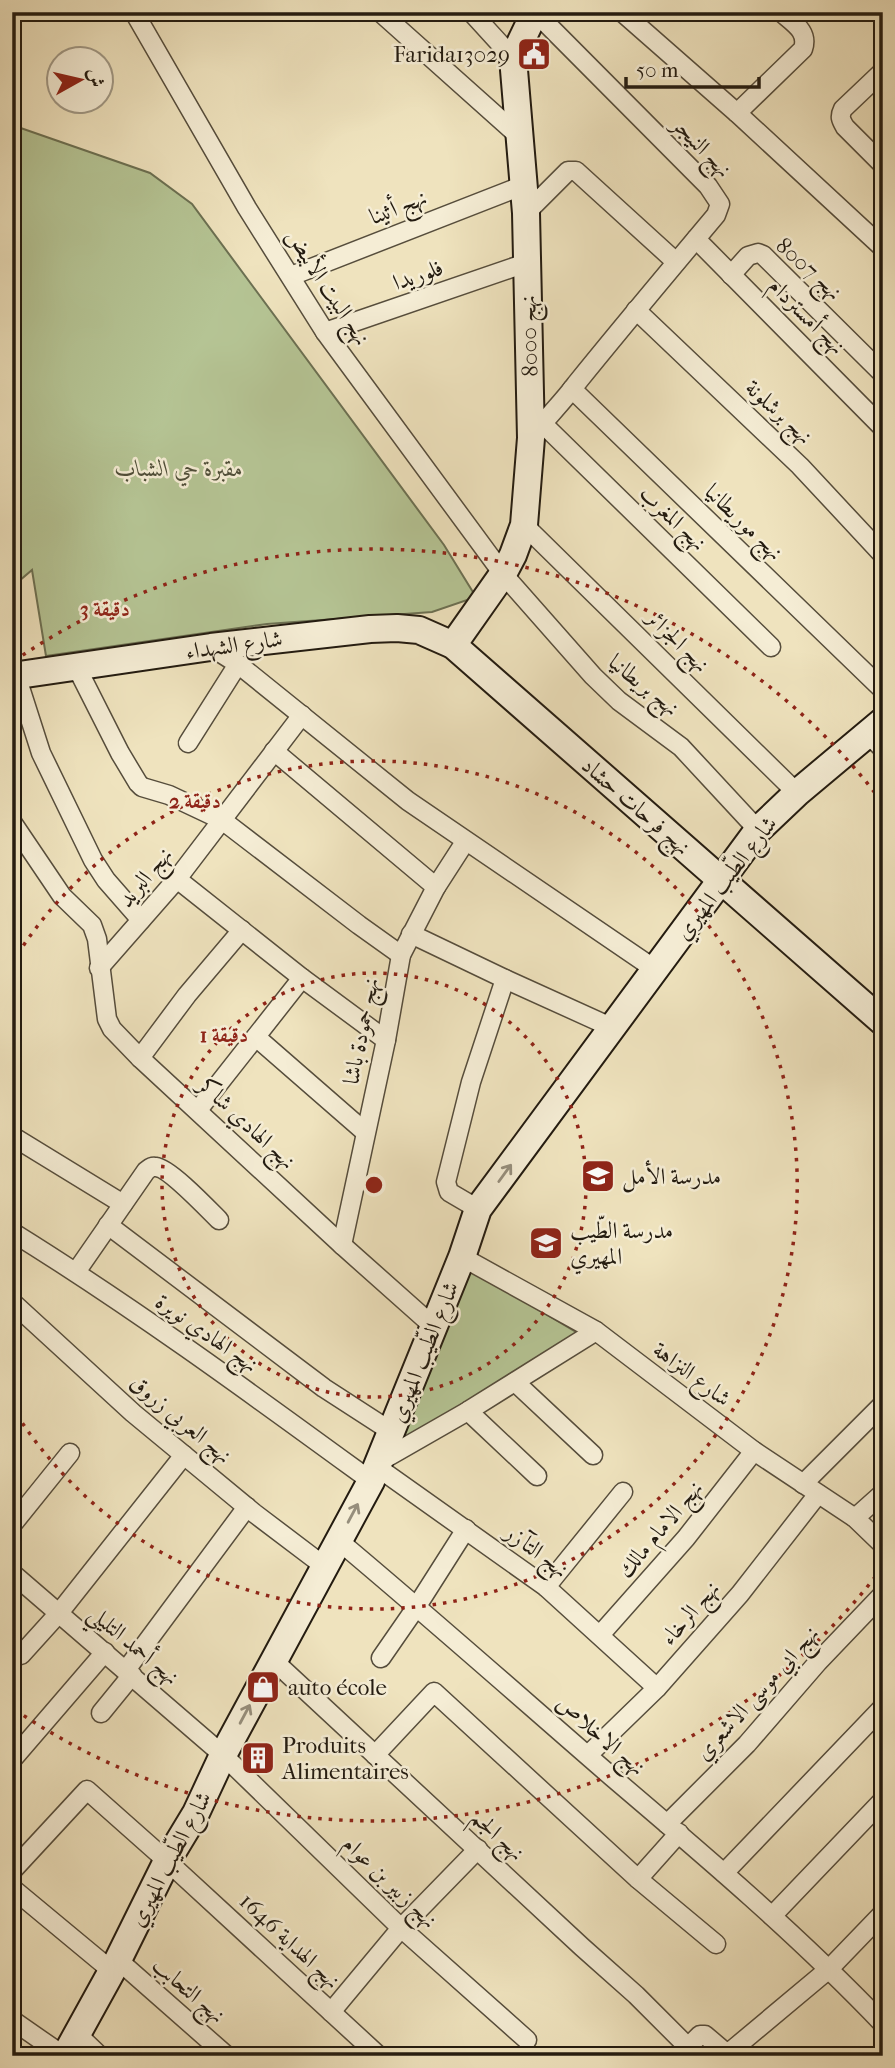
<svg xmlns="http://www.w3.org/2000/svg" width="895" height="2068" font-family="'IM FELL French Canon',Amiri,serif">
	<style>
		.green { fill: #b5c494; stroke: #6c7052; stroke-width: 2 }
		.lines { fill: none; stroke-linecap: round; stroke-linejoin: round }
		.street-casing { stroke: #564d3c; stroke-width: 21 }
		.secondary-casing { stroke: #231b10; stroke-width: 30 }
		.street { stroke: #f5edd5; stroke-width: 18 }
		.secondary { stroke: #f5edd5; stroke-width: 26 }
		.oneway { stroke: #968e7c }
		.ring { fill: none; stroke: #8f2418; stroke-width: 3.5; stroke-dasharray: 3.5 7 }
		.labels { text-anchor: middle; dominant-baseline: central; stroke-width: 5; stroke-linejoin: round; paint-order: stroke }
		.poi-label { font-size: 23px; fill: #231b10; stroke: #f5edd5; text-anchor: start }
		.street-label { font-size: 23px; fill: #231b10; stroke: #f5edd5 }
		.park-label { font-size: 23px; font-style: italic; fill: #4f4e38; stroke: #f5edd5 }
		.centre { fill: #8f2418; stroke: #f5edd5; stroke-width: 3.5 }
		.ring-label { font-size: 21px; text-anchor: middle; font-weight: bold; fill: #8f2418; stroke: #f5edd5; stroke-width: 5; stroke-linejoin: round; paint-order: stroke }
	</style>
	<rect width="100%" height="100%" fill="#efe3be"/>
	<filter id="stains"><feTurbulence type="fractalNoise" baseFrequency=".00286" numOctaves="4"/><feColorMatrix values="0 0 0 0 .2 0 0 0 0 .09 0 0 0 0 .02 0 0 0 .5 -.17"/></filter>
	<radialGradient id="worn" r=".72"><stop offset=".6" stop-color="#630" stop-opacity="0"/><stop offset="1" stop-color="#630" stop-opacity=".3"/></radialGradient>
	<g class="green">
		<path d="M12 125 150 173 192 204 444 545 476 597 432 612 267 624 46 656 32 570 12 587Z"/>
		<path d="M465 1266 581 1335 389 1456Z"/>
	</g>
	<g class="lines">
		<g class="street-casing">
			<g id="street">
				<path d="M134 12 247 208 325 332 503 574 593 676 619 701 681 747 758 830"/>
				<path d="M380 12 520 137"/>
				<path d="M471 12 513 58"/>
				<path d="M622 12 737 113 883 248"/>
				<path d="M883 71 843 109C839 117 841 120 845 127L883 165"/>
				<path d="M737 113 803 49C809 31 793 23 781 12"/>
				<path d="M526 213 568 171H576L676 262"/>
				<path d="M696 239 883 428"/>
				<path d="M731 275 748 256 758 253 763 255 883 374"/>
				<path d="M291 276 524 185"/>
				<path d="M636 310 800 466 883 555"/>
				<path d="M325 332 526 263"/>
				<path d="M572 389 883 690"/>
				<path d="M542 423 771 647"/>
				<path d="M531 438C545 419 562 403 576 384 622 327 669 271 716 215L720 204 708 186 535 12"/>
				<path d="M524 525 797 793"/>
				<path d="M211 647 238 664 408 801 656 970"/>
				<path d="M77 668 120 753 138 783 142 787 169 795 222 820 359 925 401 955"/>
				<path d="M16 675 41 753 93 860 106 880 141 920"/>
				<path d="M868 734 883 749"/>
				<path d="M188 743 238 664"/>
				<path d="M274 751 436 887"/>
				<path d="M12 822 62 896 92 925 97 939 107 1019 112 1029 140 1058 342 1245 433 1326"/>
				<path d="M177 879 302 978 386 1040"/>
				<path d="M411 934 505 979 613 1028"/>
				<path d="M99 968 177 879 302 715"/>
				<path d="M256 1037 365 1132"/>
				<path d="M140 1058 187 995 242 930"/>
				<path d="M198 1110 302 978"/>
				<path d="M12 1136 123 1204"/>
				<path d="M478 1209 449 1192 446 1182 471 1082 505 979"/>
				<path d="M108 1225 324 1388 392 1432"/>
				<path d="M12 1232C136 1309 253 1395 371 1481"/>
				<path d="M342 1245 386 1040 401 955 436 887 465 842"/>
				<path d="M462 1257 596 1331 754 1451 855 1518 883 1545"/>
				<path d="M76 1272 146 1171C150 1168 151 1166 156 1167 169 1168 208 1209 219 1220"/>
				<path d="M12 1302 133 1413 254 1513 324 1566"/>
				<path d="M515 1382 593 1455"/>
				<path d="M468 1411 537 1476"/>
				<path d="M379 1462 468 1411 596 1331"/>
				<path d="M377 1467 546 1587 657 1688"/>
				<path d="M803 1484 883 1404"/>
				<path d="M855 1518 883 1493"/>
				<path d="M12 1525 70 1453"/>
				<path d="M339 1541C431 1618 521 1698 612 1777 705 1856 798 1935 883 2024"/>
				<path d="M12 1573 223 1755 401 1928 527 2040"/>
				<path d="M546 1587 623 1492"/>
				<path d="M600 1635 686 1538 754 1451"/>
				<path d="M21 1655 59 1613 184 1455"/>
				<path d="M381 1658 417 1606 466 1529"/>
				<path d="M274 1661 582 1947 636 1995 688 2047"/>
				<path d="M126 1670 247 1507"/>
				<path d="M101 1713 132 1675"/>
				<path d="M375 1755 434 1692 638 1879 716 1944"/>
				<path d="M588 1755 657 1688 740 1594 818 1494"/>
				<path d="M12 1760 105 1652"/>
				<path d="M667 1824 747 1744 818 1662 883 1594"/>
				<path d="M12 1871 87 1790 167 1861 379 2056"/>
				<path d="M724 1873 883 1707"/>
				<path d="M638 1879 679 1833"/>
				<path d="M12 1888 112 1971"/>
				<path d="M772 1916 883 1800"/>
				<path d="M118 1960 227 2056"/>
				<path d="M331 2012 401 1928 478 1849"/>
				<path d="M12 2020 64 2056"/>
				<path d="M77 2034 100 2056"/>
				<path d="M679 2056 700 2035H705L725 2052 731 2051 829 1969 883 1913"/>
			</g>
		</g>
		<g class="secondary-casing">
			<g id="secondary">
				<path d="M453 645 503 574 513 555 524 525 531 438 526 213 513 58 535 12"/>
				<path d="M12 676 211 647 370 629 397 628 419 630 453 645 883 1022"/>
				<path d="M65 2056 118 1960 167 1861 196 1813 223 1755 371 1481 462 1257 478 1209 758 830 797 793 883 721"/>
			</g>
		</g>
		<use href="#street" class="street"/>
		<use href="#secondary" class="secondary"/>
	</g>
	<defs><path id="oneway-shaft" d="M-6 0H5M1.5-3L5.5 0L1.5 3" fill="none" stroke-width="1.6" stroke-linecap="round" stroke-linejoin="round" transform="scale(1.75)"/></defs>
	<g class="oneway">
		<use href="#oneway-shaft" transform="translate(505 1173) rotate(-54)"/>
		<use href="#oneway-shaft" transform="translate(353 1513) rotate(-62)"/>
		<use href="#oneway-shaft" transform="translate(245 1714) rotate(-62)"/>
	</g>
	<g class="ring">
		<circle cx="374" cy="1185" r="212"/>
		<path d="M12 963A424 424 0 1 1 12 1407"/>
		<path d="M882 1568A636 636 0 0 1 14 1709M14 661A636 636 0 0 1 882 802"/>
	</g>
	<defs>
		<g id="civic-square" transform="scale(1.75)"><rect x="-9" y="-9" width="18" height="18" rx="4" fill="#8f2418" stroke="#f5edd5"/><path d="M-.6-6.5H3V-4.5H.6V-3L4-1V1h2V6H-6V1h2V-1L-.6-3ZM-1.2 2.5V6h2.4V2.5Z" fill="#fff"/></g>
		<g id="school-square" transform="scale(1.75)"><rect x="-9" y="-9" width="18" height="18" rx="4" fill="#8f2418" stroke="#f5edd5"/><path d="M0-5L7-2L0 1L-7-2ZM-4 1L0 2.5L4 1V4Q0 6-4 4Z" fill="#fff"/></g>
		<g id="shop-square" transform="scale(1.75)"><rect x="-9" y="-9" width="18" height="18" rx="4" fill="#8f2418" stroke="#f5edd5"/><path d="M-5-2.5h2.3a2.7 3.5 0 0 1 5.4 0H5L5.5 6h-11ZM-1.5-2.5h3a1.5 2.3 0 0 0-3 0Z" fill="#fff"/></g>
		<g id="building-square" transform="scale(1.75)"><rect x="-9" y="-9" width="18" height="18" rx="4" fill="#8f2418" stroke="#f5edd5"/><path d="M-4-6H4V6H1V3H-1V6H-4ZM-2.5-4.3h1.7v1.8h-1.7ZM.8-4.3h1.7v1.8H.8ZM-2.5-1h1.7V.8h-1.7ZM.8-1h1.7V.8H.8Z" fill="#fff"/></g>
	</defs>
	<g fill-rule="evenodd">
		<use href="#civic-square" x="534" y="54"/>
		<use href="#school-square" x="598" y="1176"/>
		<use href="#school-square" x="546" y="1243"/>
		<use href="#shop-square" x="263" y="1687"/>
		<use href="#building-square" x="258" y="1758"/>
	</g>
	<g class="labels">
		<g class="poi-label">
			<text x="510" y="54" text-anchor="end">Farida13029</text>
			<text x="622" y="1176">مدرسة الأمل</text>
			<text x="570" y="1230">مدرسة الطّيب<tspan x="570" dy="26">المهيري</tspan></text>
			<text x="288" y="1687">auto école</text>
			<text x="282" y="1745">Produits<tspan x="282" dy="26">Alimentaires</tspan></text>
		</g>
		<g class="street-label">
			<text transform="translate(702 147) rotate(46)">نهج النيجر</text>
			<text transform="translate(398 207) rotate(-21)">نهج أثينا</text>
			<text transform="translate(809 269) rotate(42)">نهج 8007</text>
			<text transform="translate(418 275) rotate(-19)">فلوريدا</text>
			<text transform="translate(328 287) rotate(57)">نهج البيت الأبيض</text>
			<text transform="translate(807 316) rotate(45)">نهج أمستردام</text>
			<text transform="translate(529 336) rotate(-92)">نهج 8000</text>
			<text transform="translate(779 412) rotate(43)">نهج برشلونة</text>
			<text transform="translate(673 518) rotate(44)">نهج المغرب</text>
			<text transform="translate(744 522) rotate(44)">نهج موريطانيا</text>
			<text transform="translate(678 641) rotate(45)">نهج الجزائر</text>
			<text transform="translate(234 645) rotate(-8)">شارع الشهداء</text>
			<text transform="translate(644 685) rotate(39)">نهج بريطانيا</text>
			<text transform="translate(636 806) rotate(41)">نهج فرحات حشاد</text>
			<text transform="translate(145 877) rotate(-50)">نهج البريد</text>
			<text transform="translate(726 878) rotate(-52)">شارع الطّيب المهيري</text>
			<text transform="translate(361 1031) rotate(-79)">نهج حمودة باشا</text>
			<text transform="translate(247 1123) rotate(43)">نهج الهادي شاكر</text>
			<text transform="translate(207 1333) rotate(35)">نهج الهادي نويرة</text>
			<text transform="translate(424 1352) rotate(-68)">شارع الطّيب المهيري</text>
			<text transform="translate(692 1374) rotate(37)">شارع النزاهة</text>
			<text transform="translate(181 1419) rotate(40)">نهج العربي زروق</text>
			<text transform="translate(660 1529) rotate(-50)">نهج الامام مالك</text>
			<text transform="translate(537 1551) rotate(37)">نهج التآزر</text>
			<text transform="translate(690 1613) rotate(-49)">نهج الرخاء</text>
			<text transform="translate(134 1645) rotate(40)">نهج أحمد التليلي</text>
			<text transform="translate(757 1693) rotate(-48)">نهج ابي موسى الاشعري</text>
			<text transform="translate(601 1735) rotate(41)">نهج الاخلاص</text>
			<text transform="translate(498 1835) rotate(43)">نهج الجم</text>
			<text transform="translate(170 1859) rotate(-62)">شارع الطّيب المهيري</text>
			<text transform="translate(390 1882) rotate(44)">نهج زبير بن عوام</text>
			<text transform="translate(290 1941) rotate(43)">نهج الهداية 1646</text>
			<text transform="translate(189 1990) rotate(41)">نهج التحابب</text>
		</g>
		<g class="park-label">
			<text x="179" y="468">مقبرة حي الشباب</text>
		</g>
	</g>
	<circle cx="374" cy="1185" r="10" class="centre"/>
	<g class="ring-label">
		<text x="105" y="616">3 دقيقة</text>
		<text x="195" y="808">2 دقيقة</text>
		<text x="224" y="1042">1 دقيقة</text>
	</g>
	<rect width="895" height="2068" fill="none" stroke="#efe3be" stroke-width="42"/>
	<rect x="14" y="14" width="867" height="2040" fill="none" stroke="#231b10" stroke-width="3.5"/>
	<rect x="21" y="21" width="853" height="2026" fill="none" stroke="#231b10" stroke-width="2"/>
	<g transform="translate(80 80) rotate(82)"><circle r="33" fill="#f5edd5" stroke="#a19986" stroke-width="2"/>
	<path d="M0-5L12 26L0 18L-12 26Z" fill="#8f2418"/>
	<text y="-10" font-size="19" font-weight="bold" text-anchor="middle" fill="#231b10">ش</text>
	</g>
	<path d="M626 77v10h133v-10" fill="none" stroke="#231b10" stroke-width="3.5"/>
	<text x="636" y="77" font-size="21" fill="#231b10" stroke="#f5edd5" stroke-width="5" paint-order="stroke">50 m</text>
	<rect width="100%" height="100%" filter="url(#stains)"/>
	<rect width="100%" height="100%" fill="url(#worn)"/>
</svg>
